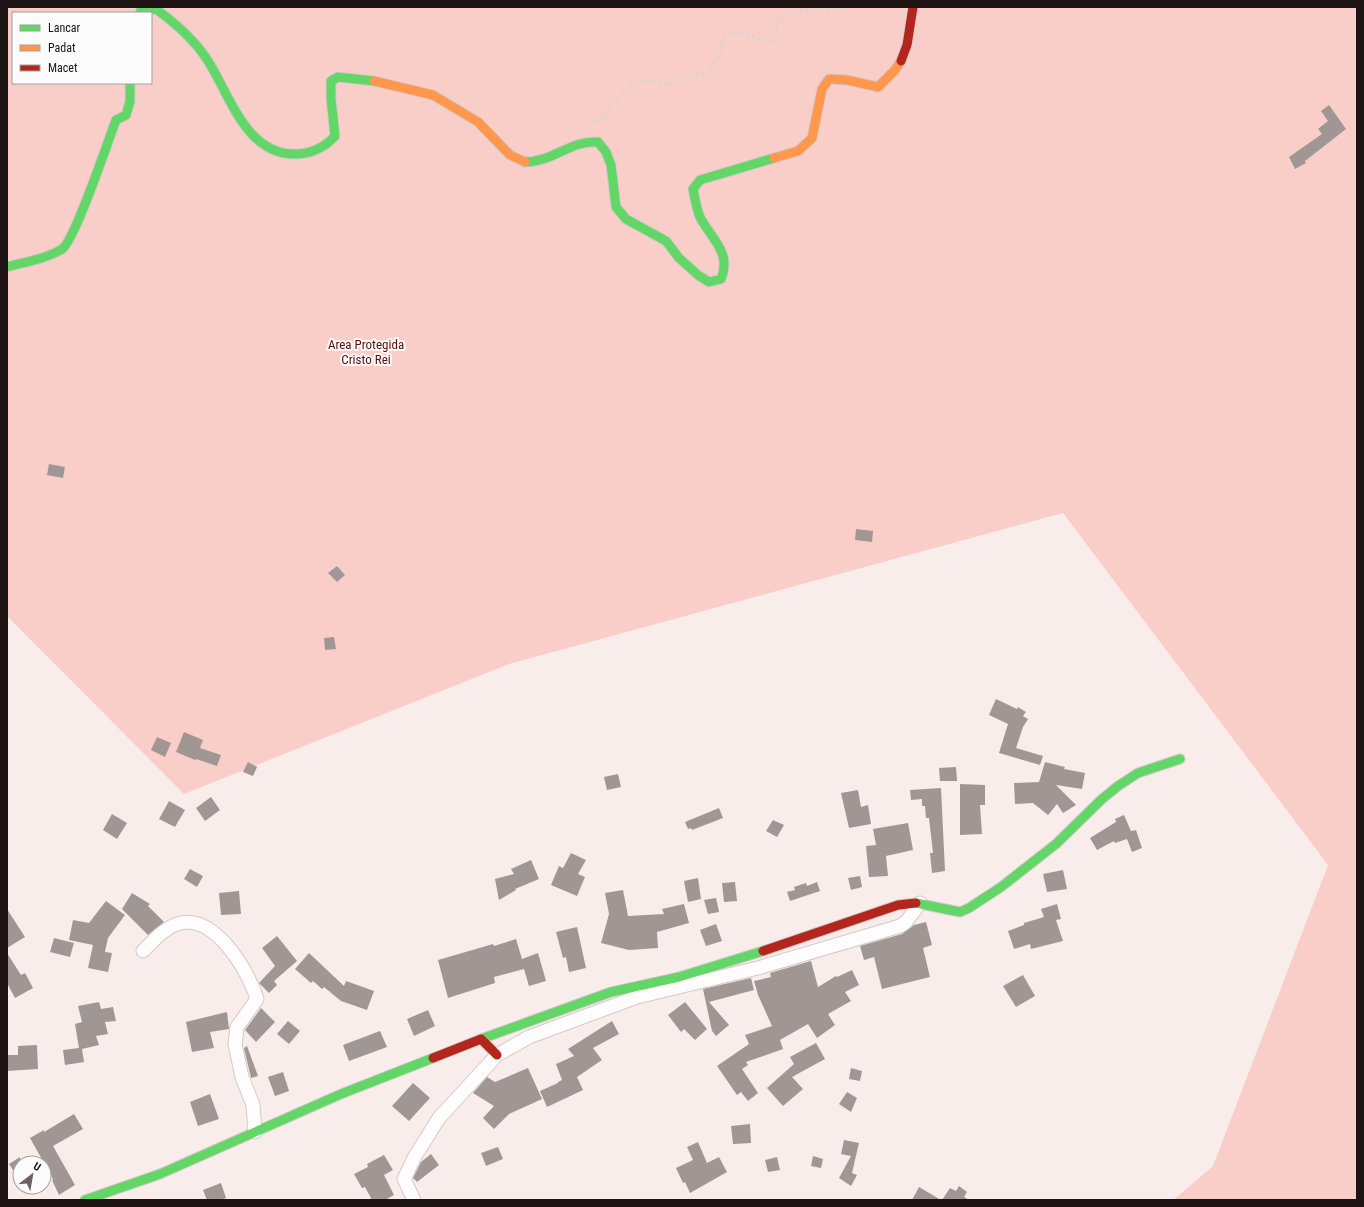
<svg xmlns="http://www.w3.org/2000/svg" width="1364" height="1207" font-family="'Roboto Condensed',sans-serif">
	<style>
		.green { fill: #facec8; fill-rule: evenodd }
		.building { fill: #a09795 }
		.lines { fill: none; stroke-linecap: round; stroke-linejoin: round }
		.street-casing { stroke: #d4cac8; stroke-width: 15 }
		.fast-casing { stroke: #d4cac8; stroke-width: 11 }
		.slow-casing { stroke: #d4cac8; stroke-width: 11 }
		.jam-casing { stroke: #d4cac8; stroke-width: 11 }
		.path { stroke: #d7d4d2; stroke-width: 2.5; stroke-dasharray: 3 3; stroke-linecap: butt }
		.street { stroke: #fefcfc; stroke-width: 13 }
		.fast { stroke: #63d668; stroke-width: 9 }
		.slow { stroke: #ff974d; stroke-width: 9 }
		.jam { stroke: #b3261e; stroke-width: 9 }
		.labels { text-anchor: middle; dominant-baseline: central; stroke-width: 4; stroke-linejoin: round; paint-order: stroke }
		.park-label { font-size: 13px; fill: #590e0d; stroke: #fbfbfb }
	</style>
	<rect width="100%" height="100%" fill="#f9edeb"/>
	<path class="green" d="M7 7H1357V1200H1173L1213 1166 1328 865 1063 513 509 664 184 794 7 616ZM13 13H151V83H13Z"/>
	<g class="building">
		<path d="M1329 105 1346 129 1305 161 1306 163 1295 169 1289 157 1322 134 1318 129 1328 121 1321 111Z"/>
		<path d="M49 464 65 467 63 478 47 475Z"/>
		<path d="M856 529 873 531 872 542 855 540Z"/>
		<path d="M337 566 345 575 337 582 328 573Z"/>
		<path d="M334 637 336 649 325 650 324 638Z"/>
		<path d="M996 699 1017 709 1018 707 1026 712 1023 716 1028 719 1023 727 1016 748 1043 756 1040 765 999 753 1008 724 989 715Z"/>
		<path d="M184 732 203 740 200 748 221 755 217 766 196 759 195 760 176 752Z"/>
		<path d="M157 737 171 743 165 757 151 750Z"/>
		<path d="M248 762 257 767 253 776 243 772Z"/>
		<path d="M1045 762 1065 767 1064 769 1085 773 1082 789 1056 785 1076 805 1063 813 1057 804 1048 815 1033 803 1015 804 1014 783 1039 782Z"/>
		<path d="M956 767 957 781H940L939 768Z"/>
		<path d="M618 774 621 787 607 790 604 777Z"/>
		<path d="M960 784 985 785V805H980L982 834 960 835Z"/>
		<path d="M941 788 945 871 932 873 930 853H933L929 818H926L925 806H922V799L911 800 910 790Z"/>
		<path d="M858 790 861 807 868 805 871 824 849 828 841 793Z"/>
		<path d="M211 797 220 810 205 821 196 808Z"/>
		<path d="M169 801 185 810 175 827 159 819Z"/>
		<path d="M719 808 723 818 692 830 691 828 688 829 685 822Z"/>
		<path d="M112 814 127 823 117 839 103 830Z"/>
		<path d="M1124 815 1131 831 1136 830 1142 848 1132 852 1127 839 1115 843 1114 841 1097 850 1090 838 1116 822 1115 819Z"/>
		<path d="M773 820 784 825 777 837 766 831Z"/>
		<path d="M908 823 913 850 886 856 888 876 869 877 866 846 876 845 873 829Z"/>
		<path d="M571 853 586 860 578 874 585 877 577 896 551 885 559 866 563 868Z"/>
		<path d="M531 860 539 879 515 889 516 890 499 900 495 879 514 874 511 869Z"/>
		<path d="M190 869 203 876 197 887 184 879Z"/>
		<path d="M1063 870 1067 889 1047 892 1043 874Z"/>
		<path d="M860 876 862 887 851 890 848 878Z"/>
		<path d="M698 878 701 899 688 902 684 881Z"/>
		<path d="M735 882 737 901 724 902 722 883Z"/>
		<path d="M817 882 820 891 790 901 787 892 795 890 794 887 806 883 807 886Z"/>
		<path d="M623 890 628 916 664 914 662 909 684 904 689 923 657 932 658 948 629 950 601 943 609 914 605 893Z"/>
		<path d="M239 891 241 914 221 915 219 893Z"/>
		<path d="M132 893 150 904 148 906 164 922 148 935 122 909Z"/>
		<path d="M716 898 719 912 708 914 704 900Z"/>
		<path d="M106 901 125 915 108 938 105 952 112 953 108 972 88 968 93 945 69 940 73 920 89 923Z"/>
		<path d="M1057 904 1061 919 1056 920 1063 941 1031 949 1030 944 1014 949 1008 931 1024 925V923L1044 917 1041 909Z"/>
		<path d="M7 909 25 937 7 948Z"/>
		<path d="M926 922 932 945 923 948 930 977 882 989 874 957 864 960 860 946 902 934 914 925Z"/>
		<path d="M716 924 722 941 706 946 700 930Z"/>
		<path d="M577 927 586 968 569 972 566 957 563 958 556 932Z"/>
		<path d="M277 936 297 961 274 981 277 985 269 993 259 983 275 966 262 948Z"/>
		<path d="M54 938 74 943 70 957 50 952Z"/>
		<path d="M516 939 522 959 538 953 546 981 529 986 524 969 494 977 495 983 448 998 438 960 493 944 494 946Z"/>
		<path d="M7 953 21 975 25 973 33 988 15 998 7 983Z"/>
		<path d="M309 953 344 986 346 981 374 991 367 1010 341 1001 324 987 322 989 313 981 311 983 295 969Z"/>
		<path d="M811 961 818 987 836 976 837 977 852 970 859 985 845 992 851 1001 828 1014 835 1025 817 1038 808 1024 780 1040 783 1049 746 1062 748 1065 742 1069 758 1093 748 1101 741 1092 737 1095 717 1066 749 1044 745 1035 772 1026 758 995 754 981 771 977 770 973Z"/>
		<path d="M1023 975 1035 996 1016 1007 1003 986Z"/>
		<path d="M751 978 754 990 709 1002 729 1025 716 1036 712 1031 703 989Z"/>
		<path d="M99 1002 101 1009 113 1007 116 1021 105 1022 108 1034 96 1036 99 1045 82 1049 84 1062 65 1065 63 1050 79 1048 75 1024 82 1022 78 1006Z"/>
		<path d="M685 1002 707 1029 695 1040 684 1029 681 1032 668 1015Z"/>
		<path d="M261 1008 275 1022 256 1042 245 1030Z"/>
		<path d="M428 1010 435 1026 414 1036 407 1019Z"/>
		<path d="M227 1012 229 1029 210 1032 214 1048 192 1052 186 1022Z"/>
		<path d="M288 1021 300 1031 289 1044 277 1034Z"/>
		<path d="M612 1021 619 1034 593 1048 602 1060 577 1077 583 1090 547 1107 540 1091 558 1083V1082L562 1080 556 1064 574 1056 568 1049Z"/>
		<path d="M380 1031 387 1047 349 1061 343 1045Z"/>
		<path d="M816 1043 825 1059 792 1077 803 1089 783 1106 767 1088 794 1064 790 1057Z"/>
		<path d="M37 1045 38 1069 7 1071V1055H18V1046Z"/>
		<path d="M247 1046 258 1076 251 1078 244 1048Z"/>
		<path d="M528 1068 542 1099 509 1114 494 1129 483 1118 494 1106 473 1093 487 1077 495 1082Z"/>
		<path d="M851 1068 862 1071 860 1081 849 1079Z"/>
		<path d="M283 1072 289 1091 275 1096 268 1077Z"/>
		<path d="M413 1083 430 1098 409 1121 392 1106Z"/>
		<path d="M847 1092 857 1098 851 1112 839 1104Z"/>
		<path d="M210 1094 219 1119 198 1126 190 1102Z"/>
		<path d="M74 1114 83 1129 53 1146 75 1185 59 1195 52 1180 53 1179 30 1138 44 1130V1132Z"/>
		<path d="M750 1124 751 1143 733 1144 731 1126Z"/>
		<path d="M844 1140 859 1143 852 1173 857 1175 851 1186 839 1178 851 1156 841 1154Z"/>
		<path d="M698 1142 707 1163 719 1157 727 1172 690 1193 685 1182 683 1183 676 1168 693 1160 687 1147Z"/>
		<path d="M498 1147 503 1159 486 1166 481 1153Z"/>
		<path d="M431 1154 439 1165 417 1182 413 1178 421 1162Z"/>
		<path d="M384 1155 393 1170 384 1175 394 1195 385 1200H372L365 1187 362 1188 354 1174 368 1167 367 1164Z"/>
		<path d="M813 1156 823 1159 821 1168 811 1166Z"/>
		<path d="M20 1157V1181L9 1164Z"/>
		<path d="M777 1157 780 1170 768 1172 765 1160Z"/>
		<path d="M221 1183 226 1198 219 1200H207L203 1190Z"/>
		<path d="M959 1186 967 1192 964 1197 969 1200H942L950 1188 956 1191Z"/>
		<path d="M919 1187 941 1200H912Z"/>
	</g>
	<g class="lines">
		<g class="street-casing">
			<g id="street">
				<path d="M143 951C153 941 163 929 177 924 214 912 248 970 257 999L237 1027 235 1044 242 1077 253 1105 255 1132"/>
				<path d="M414 1200 404 1179 414 1158 439 1118 497 1055 529 1037 637 997 758 968 900 926 906 922 920 903"/>
			</g>
		</g>
		<g class="fast-casing">
			<g id="fast">
				<path d="M140 13 141 10 156 9C175 23 193 38 206 58 230 93 245 157 298 154 313 153 325 147 335 136L331 99V81L338 77 374 81"/>
				<path d="M525 162C553 162 570 140 598 142L606 152 611 165 616 207 626 219 666 241 679 258 698 275 709 282 721 279C732 252 711 239 700 217 696 208 695 198 693 189L700 180 774 158"/>
				<path d="M7 267C25 262 46 259 62 249 75 240 108 141 116 120L126 115 130 102V83"/>
				<path d="M916 903 960 912 969 908 1001 887 1056 844 1102 799 1118 786 1138 773 1180 759"/>
				<path d="M481 1039 611 992 679 977 763 951"/>
				<path d="M85 1200 160 1174 341 1094 433 1058"/>
			</g>
		</g>
		<g class="slow-casing">
			<g id="slow">
				<path d="M374 81 433 95 478 122 510 155 525 162"/>
				<path d="M774 158 798 151 812 138 822 89 829 79 847 80 878 87 895 70 901 61"/>
			</g>
		</g>
		<g class="jam-casing">
			<g id="jam">
				<path d="M901 61 907 45 913 7"/>
				<path d="M763 951 898 905 916 903"/>
				<path d="M433 1058 481 1039 497 1055"/>
			</g>
		</g>
		<g class="path">
			<path d="M822 7 826 10 838 9V7"/>
			<path d="M588 126 591 123 606 117 613 101 632 85 651 80 674 85 678 78 708 73 723 49 722 37 737 32 776 43 777 21C789 12 798 12 812 7"/>
		</g>
		<use href="#street" class="street"/>
		<use href="#fast" class="fast"/>
		<use href="#slow" class="slow"/>
		<use href="#jam" class="jam"/>
	</g>
	<g class="labels">
		<g class="park-label">
			<text x="366" y="344">Area Protegida<tspan x="366" dy="15">Cristo Rei</tspan></text>
		</g>
	</g>
	<rect width="1364" height="1207" fill="none" stroke="#1d1413" stroke-width="16"/>
	<rect x="12" y="12" width="140" height="72" fill="#fbfbfb" stroke="#a29f9e"/>
	<rect x="20" y="25" width="20" height="6" fill="#63d668" stroke="#a29f9e"/>
	<text x="48" y="32" font-size="12" fill="#1d1413">Lancar</text>
	<rect x="20" y="45" width="20" height="6" fill="#ff974d" stroke="#a29f9e"/>
	<text x="48" y="52" font-size="12" fill="#1d1413">Padat</text>
	<rect x="20" y="65" width="20" height="6" fill="#b3261e" stroke="#a29f9e"/>
	<text x="48" y="72" font-size="12" fill="#1d1413">Macet</text>
	<g transform="translate(32 1175) rotate(31)"><circle r="19" fill="#fbfbfb" stroke="#a29f9e"/>
	<path d="M0-3L7 15L0 10L-7 15Z" fill="#6a605f"/>
	<text y="-6" font-size="11" font-weight="bold" text-anchor="middle" fill="#1d1413">U</text>
	</g>
</svg>
